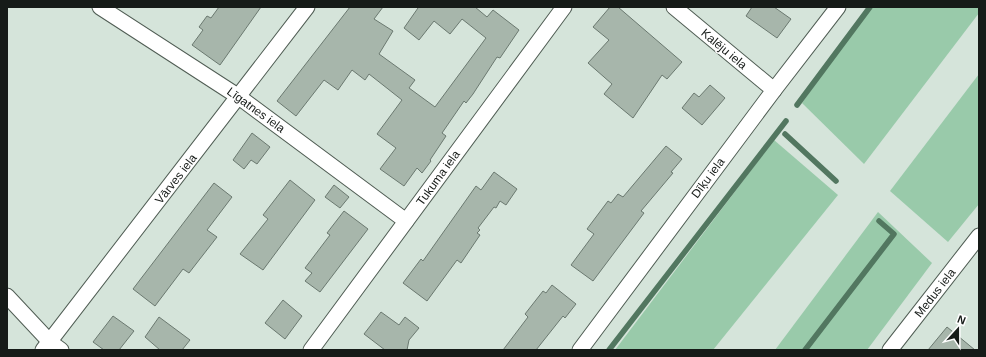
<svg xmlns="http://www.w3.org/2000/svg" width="986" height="357" font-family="Arial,sans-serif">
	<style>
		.green { fill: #99caaa }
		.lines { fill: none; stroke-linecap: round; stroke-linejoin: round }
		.stream { stroke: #527760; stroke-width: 5.5 }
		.building { fill: #a7b6ab; stroke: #6b7970 }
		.street-casing { stroke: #505d54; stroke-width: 17 }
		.street { stroke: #fff; stroke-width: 15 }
		.labels { text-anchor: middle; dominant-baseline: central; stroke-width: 3; stroke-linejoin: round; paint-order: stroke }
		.street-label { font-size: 12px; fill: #161b18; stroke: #fff }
	</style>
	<rect width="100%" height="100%" fill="#d5e4da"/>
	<g class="green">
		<path d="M870 7H979V13L864 164 802 103Z"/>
		<path d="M979 74V204L948 242 890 191Z"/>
		<path d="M774 140 838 195 713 350H615Z"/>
		<path d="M878 212 932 263 867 350H775Z"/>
	</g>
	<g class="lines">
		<g class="stream">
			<path d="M797 105 870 7"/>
			<path d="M785 134 836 181"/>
			<path d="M609 350 786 121"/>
			<path d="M805 350 894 234 879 221"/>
		</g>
	</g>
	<g class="building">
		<path d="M219 7H261L220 65 192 45 203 30 199 27 207 16 211 18Z"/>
		<path d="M350 7H383L374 19 393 31 379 54 415 80 409 88 435 107 486 38 462 19 450 34 434 21 419 40 404 28 418 8 416 7H475L487 17 493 10 519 30 500 58 497 57 473 94 466 103 464 101 442 133 446 136 430 160 431 161 422 173 417 168 404 186 380 169 396 148 377 134 402 100 369 74 365 80 352 70 338 90 324 80 296 116 277 101Z"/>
		<path d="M610 7H618L682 62 667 79 662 75 633 118 604 94 612 84 588 63 609 40 593 27Z"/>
		<path d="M752 7H774L791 19 777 38 746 16Z"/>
		<path d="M710 85 725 98 702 125 682 108 694 93 699 97Z"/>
		<path d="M252 133 270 147 257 164 251 160 244 169 233 160Z"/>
		<path d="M666 146 682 159 671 172 673 173 641 211 644 213 593 281 571 265 594 234 587 229 608 201 611 203 618 194 623 197Z"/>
		<path d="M494 172 517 189 506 205 500 201 496 208 494 207 478 228 480 230 477 233 480 235 461 263 457 260 427 301 403 283 421 259 423 261 476 186 481 190Z"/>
		<path d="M290 180 315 200 263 270 240 254 268 219 263 215Z"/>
		<path d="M214 183 232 197 207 230 217 237 189 273 183 269 155 306 133 289Z"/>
		<path d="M334 185 349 197 340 208 325 197Z"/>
		<path d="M344 211 368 229 320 292 305 281 312 273 305 268 330 235 327 233Z"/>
		<path d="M552 285 576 304 565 318 563 316 536 350H503L528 317 525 314 543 291 546 293Z"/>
		<path d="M283 300 302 316 285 339 265 323Z"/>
		<path d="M381 312 399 325 405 317 419 328 409 340 407 350H385L364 334Z"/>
		<path d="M113 316 134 331 119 350H104L93 342Z"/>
		<path d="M159 317 190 340 182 350H160L145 337Z"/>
		<path d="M947 327 975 350H928Z"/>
	</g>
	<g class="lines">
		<g class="street-casing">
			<g id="street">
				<path d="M100 7 239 97 406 221"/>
				<path d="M674 7 774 90"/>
				<path d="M7 296 50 342 61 350"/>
				<path d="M43 350 307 7"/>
				<path d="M311 350 564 7"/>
				<path d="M580 350 774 90 838 7"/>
				<path d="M890 350 979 236"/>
			</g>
		</g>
		<use href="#street" class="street"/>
	</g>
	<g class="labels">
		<g class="street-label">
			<text transform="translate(724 49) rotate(40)">Kalēju iela</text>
			<text transform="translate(256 110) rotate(36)">Līgatnes iela</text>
			<text transform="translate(438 178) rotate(-54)">Tukuma iela</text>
			<text transform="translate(708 178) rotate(-53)">Dīķu iela</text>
			<text transform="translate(176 179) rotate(-52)">Vārves iela</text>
			<text transform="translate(935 293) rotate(-52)">Medus iela</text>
		</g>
	</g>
	<rect width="986" height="357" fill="none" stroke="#161b18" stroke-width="16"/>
	<g transform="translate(958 329) rotate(21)" stroke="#ffffff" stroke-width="3" paint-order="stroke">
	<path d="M0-3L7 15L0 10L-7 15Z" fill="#161b18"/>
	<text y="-6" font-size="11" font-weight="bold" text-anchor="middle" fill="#161b18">N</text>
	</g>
</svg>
